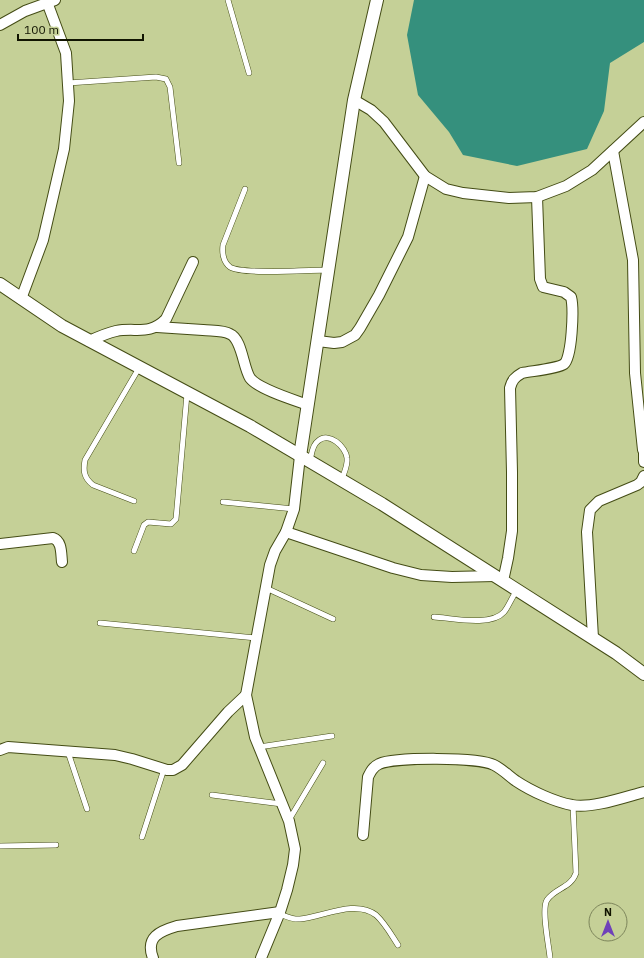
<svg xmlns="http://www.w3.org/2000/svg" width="644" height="958" font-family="'IBM Plex Sans',sans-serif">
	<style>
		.water { fill: #35907d }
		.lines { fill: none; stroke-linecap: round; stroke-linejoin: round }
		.service-casing { stroke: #444c15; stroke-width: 6 }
		.minor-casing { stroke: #444c15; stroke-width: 12 }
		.tertiary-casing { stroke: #444c15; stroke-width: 14 }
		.service { stroke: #fff; stroke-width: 5 }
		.minor { stroke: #fff; stroke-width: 10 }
		.tertiary { stroke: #fff; stroke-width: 12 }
	</style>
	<rect width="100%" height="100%" fill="#c5d097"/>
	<path class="water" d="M414 0H644V42L610 63 604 111 587 149 517 166 463 155 449 132 418 95 407 35Z"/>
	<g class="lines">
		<g class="service-casing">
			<g id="service">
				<path d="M228 0 249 73"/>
				<path d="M68 83 156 77 166 79 170 87 179 163"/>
				<path d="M245 189 223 245C222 252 223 262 230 267 242 275 310 270 328 270"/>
				<path d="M310 460C312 454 312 445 318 441 329 431 346 447 347 458 348 465 344 473 342 479"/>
				<path d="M134 501 93 485C84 478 83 471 85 460L139 368"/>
				<path d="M223 502 294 509"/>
				<path d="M134 551 144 525 148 522 171 524 176 519 187 394"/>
				<path d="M266 588 333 619"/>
				<path d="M434 617C452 618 491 627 504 612 509 606 512 597 517 590"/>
				<path d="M100 623 257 638"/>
				<path d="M259 747 332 736"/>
				<path d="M68 752 87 809"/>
				<path d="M212 795 282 804"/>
				<path d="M289 820 323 763"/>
				<path d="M142 837 164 769"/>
				<path d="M0 846 56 845"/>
				<path d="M279 914C286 916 293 920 300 919 323 917 355 899 376 915 385 923 392 936 398 945"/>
				<path d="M550 958C549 946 541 909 547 900 555 888 571 888 576 873L573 805"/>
			</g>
		</g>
		<g class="minor-casing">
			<g id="minor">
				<path d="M0 25 25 11 55 0"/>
				<path d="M354 100 371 110 384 122 425 176 446 189 463 193 509 198 537 197 566 186 592 170 644 122"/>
				<path d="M613 151 633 260 635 373 643 450"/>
				<path d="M21 299 43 240 64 149 69 101 66 53 47 2"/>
				<path d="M157 327C172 328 188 329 203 330 211 331 223 330 230 334 242 339 243 367 250 378 258 389 294 400 308 405"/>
				<path d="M89 341C98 337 107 333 116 331 136 327 149 336 166 319L193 262"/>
				<path d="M318 341 334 343 342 342 355 335 360 328 379 295 408 237 425 176"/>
				<path d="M644 450V462"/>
				<path d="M286 532 393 568 421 575 452 577 495 576"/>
				<path d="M0 544 53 538C62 541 61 553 62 562"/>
				<path d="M503 581 508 558 512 531V472L510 388C512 380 515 377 522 373 531 371 557 369 564 364 572 358 574 308 571 297L564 292 543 287 540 279 537 197"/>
				<path d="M593 638 587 532 590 510 599 501 637 485 641 482 644 476"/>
				<path d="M0 750 8 747 115 755 132 759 167 770H173L182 765 228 712 246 695"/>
				<path d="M363 835 368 777C371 771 373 767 379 764 395 757 479 757 494 765 502 769 509 776 516 781 531 791 555 802 572 805 591 809 625 797 644 792"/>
				<path d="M153 958C145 937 160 931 177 926L280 912"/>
				<path d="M261 958 280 912 287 890 293 865 295 849 289 821 255 737 246 695 270 565 275 551 286 532 294 509 300 456"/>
			</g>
		</g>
		<g class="tertiary-casing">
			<g id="tertiary">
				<path d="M0 284 62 326 250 426 382 504 616 653 644 674"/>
				<path d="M300 456 354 100 377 0"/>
			</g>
		</g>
		<use href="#service" class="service"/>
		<use href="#minor" class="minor"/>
		<use href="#tertiary" class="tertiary"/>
	</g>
	<g transform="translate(608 922)"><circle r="19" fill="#c5d097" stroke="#7d855b"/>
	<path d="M0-3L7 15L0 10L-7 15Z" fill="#6f41b9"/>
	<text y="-6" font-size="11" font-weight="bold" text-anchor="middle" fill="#111401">N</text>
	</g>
	<path d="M18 34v6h125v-6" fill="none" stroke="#111401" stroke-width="2"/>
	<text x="24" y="34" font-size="12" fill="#111401" stroke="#c5d097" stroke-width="3" paint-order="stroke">100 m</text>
</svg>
